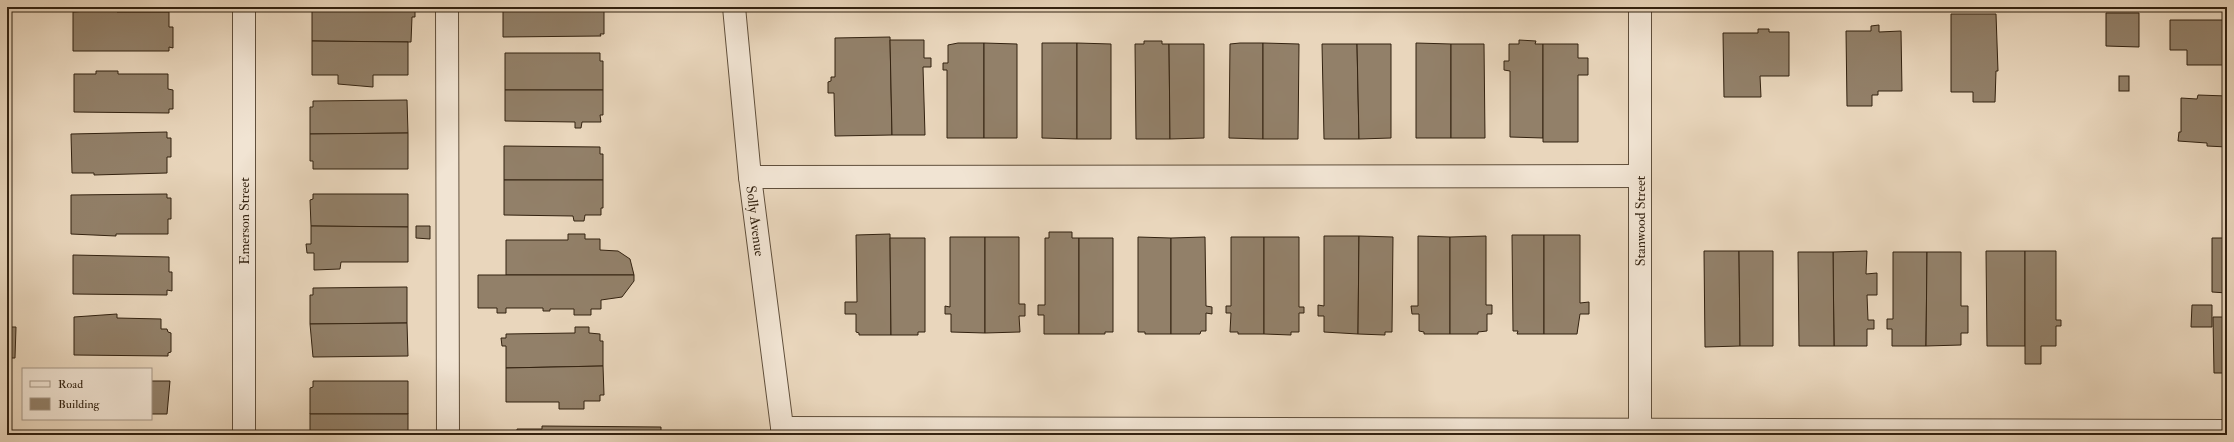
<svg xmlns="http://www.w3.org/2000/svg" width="2234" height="442" font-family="'IM FELL Double Pica',serif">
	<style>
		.building { fill: #928069; stroke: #332210 }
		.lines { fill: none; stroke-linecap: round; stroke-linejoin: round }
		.minor-casing { stroke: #604f3b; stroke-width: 24 }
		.minor { stroke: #f1e4d3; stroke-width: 22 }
		.labels { text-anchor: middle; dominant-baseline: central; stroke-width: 3.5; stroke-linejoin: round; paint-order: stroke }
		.street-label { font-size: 14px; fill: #332210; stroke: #f1e4d3 }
	</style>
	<rect width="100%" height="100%" fill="#e9d6bc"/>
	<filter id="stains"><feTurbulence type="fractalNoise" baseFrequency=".005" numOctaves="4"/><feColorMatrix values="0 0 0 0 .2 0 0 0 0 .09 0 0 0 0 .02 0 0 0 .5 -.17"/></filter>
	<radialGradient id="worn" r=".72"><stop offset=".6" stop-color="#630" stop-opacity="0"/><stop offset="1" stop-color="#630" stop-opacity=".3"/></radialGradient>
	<g class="building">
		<path d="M312 7H411V10H415V17H412L411 42 312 41Z"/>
		<path d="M503 7H604V34H600L601 36 503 37Z"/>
		<path d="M117 9V12H169V27H173V48L169 47V51H73V12Z"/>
		<path d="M2106 13H2139V47L2106 46Z"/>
		<path d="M1951 14H1996L1998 71H1996L1995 102H1973V92H1951Z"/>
		<path d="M2170 20H2227V65H2187V50H2170Z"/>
		<path d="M1879 25V32L1901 31 1902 91H1878V95H1872V106H1847L1846 31H1871V26Z"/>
		<path d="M1758 29H1769V32H1789V76H1760L1761 97H1724L1723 33H1758Z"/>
		<path d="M890 37 892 135 835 136 834 93H828V82L831 81V77H835V38Z"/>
		<path d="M890 40H924V58H931V67H923L925 135H892Z"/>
		<path d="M1519 40 1536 41 1535 44H1543V138L1510 137V71L1504 70V61H1509V44H1519Z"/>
		<path d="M312 41 408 42V75H373V87L338 84V75H312Z"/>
		<path d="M1144 41H1162V44H1169L1170 139H1136L1135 44H1144Z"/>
		<path d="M958 43H984V138H947V70H943V63H948V45Z"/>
		<path d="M984 43 1017 44V138H984Z"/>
		<path d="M1042 43H1077V139L1042 138Z"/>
		<path d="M1077 43 1111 44V139H1077Z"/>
		<path d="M1240 43H1263V139L1229 138 1230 44Z"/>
		<path d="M1263 43 1299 44 1298 139H1263Z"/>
		<path d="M1416 43 1451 44V138H1416Z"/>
		<path d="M1169 44H1204V138L1170 139Z"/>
		<path d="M1322 44H1357L1359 139H1324Z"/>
		<path d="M1357 44H1391V138L1359 139Z"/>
		<path d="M1451 44H1484L1485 138H1451Z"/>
		<path d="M1543 44H1578V58H1588V75H1578V142H1543Z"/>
		<path d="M505 53H600V61H603V90H505Z"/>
		<path d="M96 71H118V74H168V89L173 90V109H169V113L74 112V74H96Z"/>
		<rect x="2119" y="76" width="10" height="15"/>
		<rect x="7" y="77" width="2" height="147"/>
		<path d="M505 90H603V115H600L601 122H582L581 128H575V122L505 121Z"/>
		<path d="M2198 95 2227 96V147L2207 146V143L2178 141 2179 132H2181V98L2197 99Z"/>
		<path d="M407 100 408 133 310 134V107H313V101Z"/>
		<path d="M167 132V138H171V157H167V173L94 175V173H72L71 134Z"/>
		<path d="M408 133V169H313V161H310V134Z"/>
		<path d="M504 146 600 147V154H603V180H504Z"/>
		<path d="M504 180H603V208H601V215H585L584 221H574L573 216 504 215Z"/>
		<path d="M167 194V198H171V219H168V234H116V236L71 234V195Z"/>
		<path d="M313 194H408V227L311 226 310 200 313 199Z"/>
		<path d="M311 226 408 227V262H341L340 269 314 270V253H307L306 244H311Z"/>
		<path d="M416 226H430V239L416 238Z"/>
		<path d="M1049 232H1072V238H1079V334H1044V315H1038V305H1045V238H1049Z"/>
		<path d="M568 234H585V239H600V250L618 251 630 259 634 275H506V240H568Z"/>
		<path d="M890 234 891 335H859V333L856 332V314H845V302H857L856 235Z"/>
		<path d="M1512 235H1544V334H1517L1518 331H1513Z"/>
		<path d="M1544 235H1580V303L1589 302V314H1580L1577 334H1544Z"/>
		<path d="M1324 236H1359L1358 334 1324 332V316H1318V305L1324 306Z"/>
		<path d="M1359 236 1393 237 1392 332H1385V335L1358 334Z"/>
		<path d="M1418 236 1450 237V334H1424V332L1419 331V314H1412L1411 306H1418Z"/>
		<path d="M1486 236V305H1492V314H1487V331L1478 332V334H1450V237Z"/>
		<path d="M950 237H985V333L951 332V314H945V306L950 307Z"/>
		<path d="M985 237H1019V304H1025V316H1019L1020 332 985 333Z"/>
		<path d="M1138 237 1171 238V334H1145V332H1138Z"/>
		<path d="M1205 237 1206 306 1212 307V314L1206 313V331H1201L1200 334H1171V238Z"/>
		<path d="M1231 237H1264V334H1238V332H1230L1231 313H1226V306H1231Z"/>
		<path d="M1264 237H1299V307H1304V313H1299V332H1291V335L1264 334Z"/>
		<path d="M890 238H925V332H918V335H891Z"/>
		<path d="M1079 238H1113V332H1105V334H1079Z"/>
		<path d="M2212 238H2227V293L2212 292Z"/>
		<path d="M1704 251H1739L1740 346 1705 347Z"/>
		<path d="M1739 251H1773V346H1740Z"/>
		<path d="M1867 251 1866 274 1877 273V295H1867L1868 320H1874V329H1867V346H1834L1833 252Z"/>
		<path d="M1986 251H2025V346H1987Z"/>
		<path d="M2025 251H2056V320H2061V326H2056V346H2041V364H2025Z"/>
		<path d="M1798 252H1833L1834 346H1799Z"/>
		<path d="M1893 252H1927L1926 346H1892V329H1887V319H1893Z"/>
		<path d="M1927 252H1961V306H1968V333H1961V345L1926 346Z"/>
		<path d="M73 255 169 257V272H172V291L167 290V295L73 294Z"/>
		<path d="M478 275H634V281L622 297 601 300V309H591V315H574V309H550V311H543V308H506V313H497V308H478Z"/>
		<path d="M407 287V323L310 324V295H313V288Z"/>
		<path d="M2192 305H2212V327H2191Z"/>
		<path d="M117 314V318L161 319V329H167L168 332 171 333V352L168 353V356L74 355V317Z"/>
		<path d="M2213 317H2227V373H2214Z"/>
		<path d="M407 323 408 356 313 357 310 324Z"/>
		<path d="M7 327H16L15 358H7Z"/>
		<path d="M575 327H589V333L600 334V341H603V366L506 368V346H502L501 338H506V334L575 333Z"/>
		<path d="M603 366 604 395H600V401H584V409H559V402H506V368Z"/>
		<path d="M151 381H170L167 414H151Z"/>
		<path d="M313 381H408V414H310V388L313 387Z"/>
		<rect x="310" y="414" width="98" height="21"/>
		<path d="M542 426 661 427V435H517V429H542Z"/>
	</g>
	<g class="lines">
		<g class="minor-casing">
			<g id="minor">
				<path d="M244 7V435"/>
				<path d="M447 7 448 435"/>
				<path id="s1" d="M734 7 750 177 783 435"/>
				<path d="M750 177 1640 176"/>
				<path d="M782 428 2227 431"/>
				<path d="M1640 435V7"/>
			</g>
		</g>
		<use href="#minor" class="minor"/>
	</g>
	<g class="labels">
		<g class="street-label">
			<text transform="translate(244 221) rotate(-90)">Emerson Street</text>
			<text stroke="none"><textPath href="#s1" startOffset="215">Solly Avenue</textPath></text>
			<text transform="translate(1640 221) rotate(-90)">Stanwood Street</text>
		</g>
	</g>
	<rect width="2234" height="442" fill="none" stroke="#e9d6bc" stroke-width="24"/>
	<rect x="8" y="8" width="2218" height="426" fill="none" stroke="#332210" stroke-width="2"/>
	<rect x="12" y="12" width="2210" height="418" fill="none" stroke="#332210"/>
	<rect x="22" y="368" width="130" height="52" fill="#f1e4d3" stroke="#a59685"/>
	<rect x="30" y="381" width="20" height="6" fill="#f1e4d3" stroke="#a59685"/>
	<text x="58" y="388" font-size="12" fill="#332210">Road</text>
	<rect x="30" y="398" width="20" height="12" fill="#928069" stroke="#a59685"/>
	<text x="58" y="408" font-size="12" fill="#332210">Building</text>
	<rect width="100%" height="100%" filter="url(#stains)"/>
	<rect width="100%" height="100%" fill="url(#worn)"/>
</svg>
